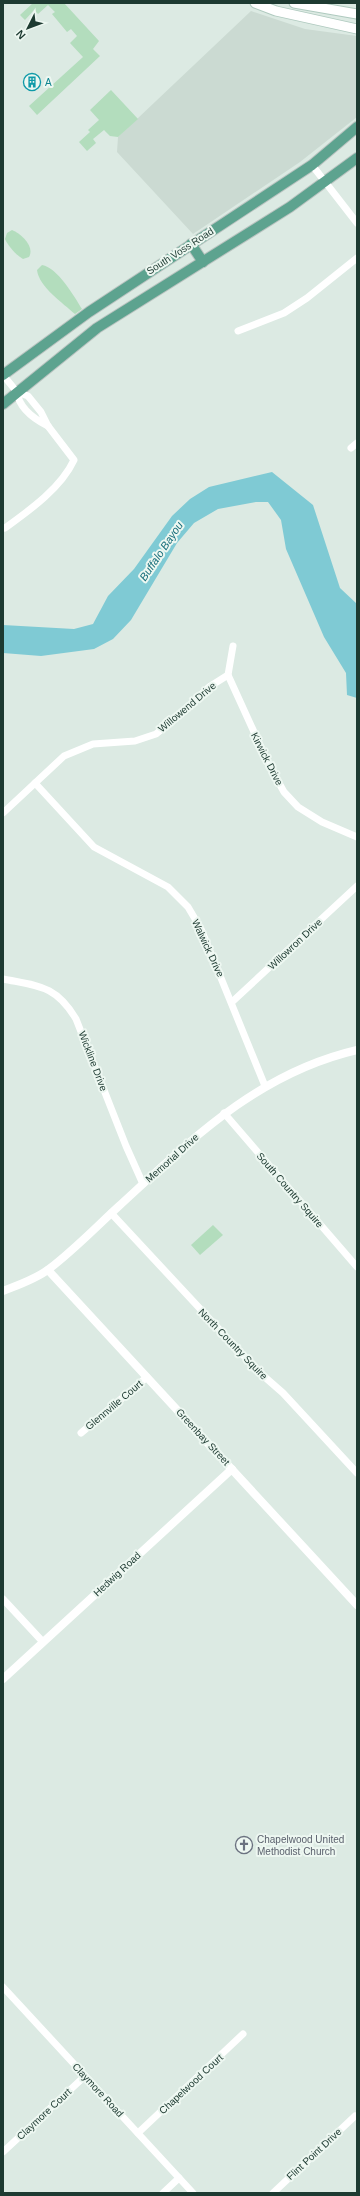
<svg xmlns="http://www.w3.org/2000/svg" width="360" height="2196" font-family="Arial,sans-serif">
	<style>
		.built { fill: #cbdad2 }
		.green { fill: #b3ddbd }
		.water { fill: #7fcad4 }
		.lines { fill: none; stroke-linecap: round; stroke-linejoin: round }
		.secondary-casing { stroke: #afcabf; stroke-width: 11 }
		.primary-casing { stroke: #bbc4c1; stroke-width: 12 }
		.minor { stroke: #fff; stroke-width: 7 }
		.tertiary { stroke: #fff; stroke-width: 8 }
		.secondary { stroke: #fff; stroke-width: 9 }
		.primary { stroke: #5da38f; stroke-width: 10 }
		.labels { text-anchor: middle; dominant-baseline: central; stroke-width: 4; stroke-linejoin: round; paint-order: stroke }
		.culture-label { font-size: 10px; fill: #0d838f; stroke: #edf7f1; text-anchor: start }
		.street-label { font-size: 10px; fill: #1d3a31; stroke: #edf7f1 }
		.worship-label { font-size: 10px; fill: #5b616d; stroke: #edf7f1; text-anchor: start }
		.water-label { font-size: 11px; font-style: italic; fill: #146c79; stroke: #edf7f1 }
	</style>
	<rect width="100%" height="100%" fill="#dceae3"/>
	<path class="built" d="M251 11 305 29 357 36V117L300 162 193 234 117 152 118 137Z"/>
	<g class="green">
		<path d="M33 3H64L99 41 93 49 100 56 37 115 29 106 83 57 70 43 77 36 71 29 67 32 52 14 55 12 48 5 38 14 34 10 25 20 20 15Z"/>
		<path d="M111 90 138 119 118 137 110 136 104 130 93 139 96 143 87 151 79 142 90 132 88 130 99 120 90 110Z"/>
		<path d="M12 230C22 234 35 247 29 257L23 259C16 255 8 246 5 239L7 233Z"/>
		<path d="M42 265C58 268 74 296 82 309L75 314C63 303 39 287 37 270Z"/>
		<path d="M213 1225 223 1235 200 1255 191 1245Z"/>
	</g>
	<path class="water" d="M272 472 313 505 340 588 357 604V698L347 695 346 673 324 637 286 549 281 520 268 502H256L218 509 194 523 177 543 131 620 113 639 94 649 41 656 3 653V625L74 629 93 624 108 596 134 569 172 516 190 499 209 487Z"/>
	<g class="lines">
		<g class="secondary-casing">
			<g id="secondary">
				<path d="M255 3 276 11 357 29"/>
				<path d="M294 3 357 14"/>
			</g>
		</g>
		<g class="primary-casing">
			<g id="primary">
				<path d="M191 244 203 262"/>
				<path d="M3 375 89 312 312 165 357 127"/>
				<path d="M3 404 97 328 290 207 357 158"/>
			</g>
		</g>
		<g class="minor">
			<path d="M312 165 357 223"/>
			<path d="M238 331 284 313 307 298 357 258"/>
			<path d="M3 375 17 392 28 396 41 412 48 426 74 460C61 488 30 510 5 528"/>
			<path d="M17 392C19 408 34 419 48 426"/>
			<path d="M351 448 357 443"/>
			<path d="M233 646 228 675 270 767 284 792 298 807 322 822 357 837"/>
			<path d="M35 783 94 847 168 887 188 907 201 929 265 1086"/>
			<path d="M3 813 64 756 93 744 135 741 156 734 177 717 209 687 228 675"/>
			<path d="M3 979C38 986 56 985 76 1019L126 1146 143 1184"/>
			<path d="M232 1002 357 886"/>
			<path d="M224 1113 357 1267"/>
			<path d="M111 1213 259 1372 283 1393 357 1473"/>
			<path d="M81 1433 147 1377"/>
			<path d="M3 1599 43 1642"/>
			<path d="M3 1987 193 2193"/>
			<path d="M138 2133 243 2034"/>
			<path d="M3 2152 85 2076"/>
			<path d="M163 2193 179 2178"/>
			<path d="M273 2193 355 2116"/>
		</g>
		<g class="tertiary">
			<path d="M48 1270 357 1605"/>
			<path d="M3 1291C18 1285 36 1279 49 1269 74 1250 96 1227 119 1206 192 1139 258 1073 357 1050"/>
			<path d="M3 1679 232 1469"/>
		</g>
		<use href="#secondary" class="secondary"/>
		<use href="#primary" class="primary"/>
	</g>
	<defs>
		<g id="building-ring" transform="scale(0.9)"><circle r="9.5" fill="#edf7f1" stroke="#0f9aa8" stroke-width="1.5"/><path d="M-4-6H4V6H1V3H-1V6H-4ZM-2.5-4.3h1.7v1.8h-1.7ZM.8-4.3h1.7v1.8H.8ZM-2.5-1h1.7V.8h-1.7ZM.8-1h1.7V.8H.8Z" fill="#0f9aa8"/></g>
		<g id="church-ring" transform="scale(0.9)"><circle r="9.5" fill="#edf7f1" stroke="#6b7280" stroke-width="1.5"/><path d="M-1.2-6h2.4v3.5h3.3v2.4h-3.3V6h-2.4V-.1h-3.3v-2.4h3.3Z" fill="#6b7280"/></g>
	</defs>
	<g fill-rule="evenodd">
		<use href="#building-ring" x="32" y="82"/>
		<use href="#church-ring" x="244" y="1845"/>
	</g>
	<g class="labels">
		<g class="culture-label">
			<text x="45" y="82">A</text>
		</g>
		<g class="street-label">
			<text transform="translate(180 251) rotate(-33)">South Voss Road</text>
			<text transform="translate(187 707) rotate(-40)">Willowend Drive</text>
			<text transform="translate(267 759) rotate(63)">Kirwick Drive</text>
			<text transform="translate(295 944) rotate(-43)">Willowron Drive</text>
			<text transform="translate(208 948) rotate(65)">Walwick Drive</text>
			<text transform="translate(93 1061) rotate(69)">Wickline Drive</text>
			<text transform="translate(172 1158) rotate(-42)">Memorial Drive</text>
			<text transform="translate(290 1190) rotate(49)">South Country Squire</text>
			<text transform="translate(233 1344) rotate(46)">North Country Squire</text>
			<text transform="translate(114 1405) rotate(-40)">Glennville Court</text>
			<text transform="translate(203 1437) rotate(47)">Greenbay Street</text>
			<text transform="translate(117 1574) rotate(-43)">Hedwig Road</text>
			<text transform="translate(191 2084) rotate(-43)">Chapelwood Court</text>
			<text transform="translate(98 2090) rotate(47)">Claymore Road</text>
			<text transform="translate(44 2114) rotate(-43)">Claymore Court</text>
			<text transform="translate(314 2154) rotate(-43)">Flint Point Drive</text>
		</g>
		<g class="worship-label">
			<text x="257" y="1839">Chapelwood United<tspan x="257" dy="12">Methodist Church</tspan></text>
		</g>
		<g class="water-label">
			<text transform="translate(161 551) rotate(-56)">Buffalo Bayou</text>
		</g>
	</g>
	<rect width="360" height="2196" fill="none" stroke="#1d3a31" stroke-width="8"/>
	<g transform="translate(28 28) rotate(228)" stroke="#edf7f1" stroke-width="3" paint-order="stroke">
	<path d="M0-3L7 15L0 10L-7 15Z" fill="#1d3a31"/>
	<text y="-6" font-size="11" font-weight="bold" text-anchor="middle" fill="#1d3a31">N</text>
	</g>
</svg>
